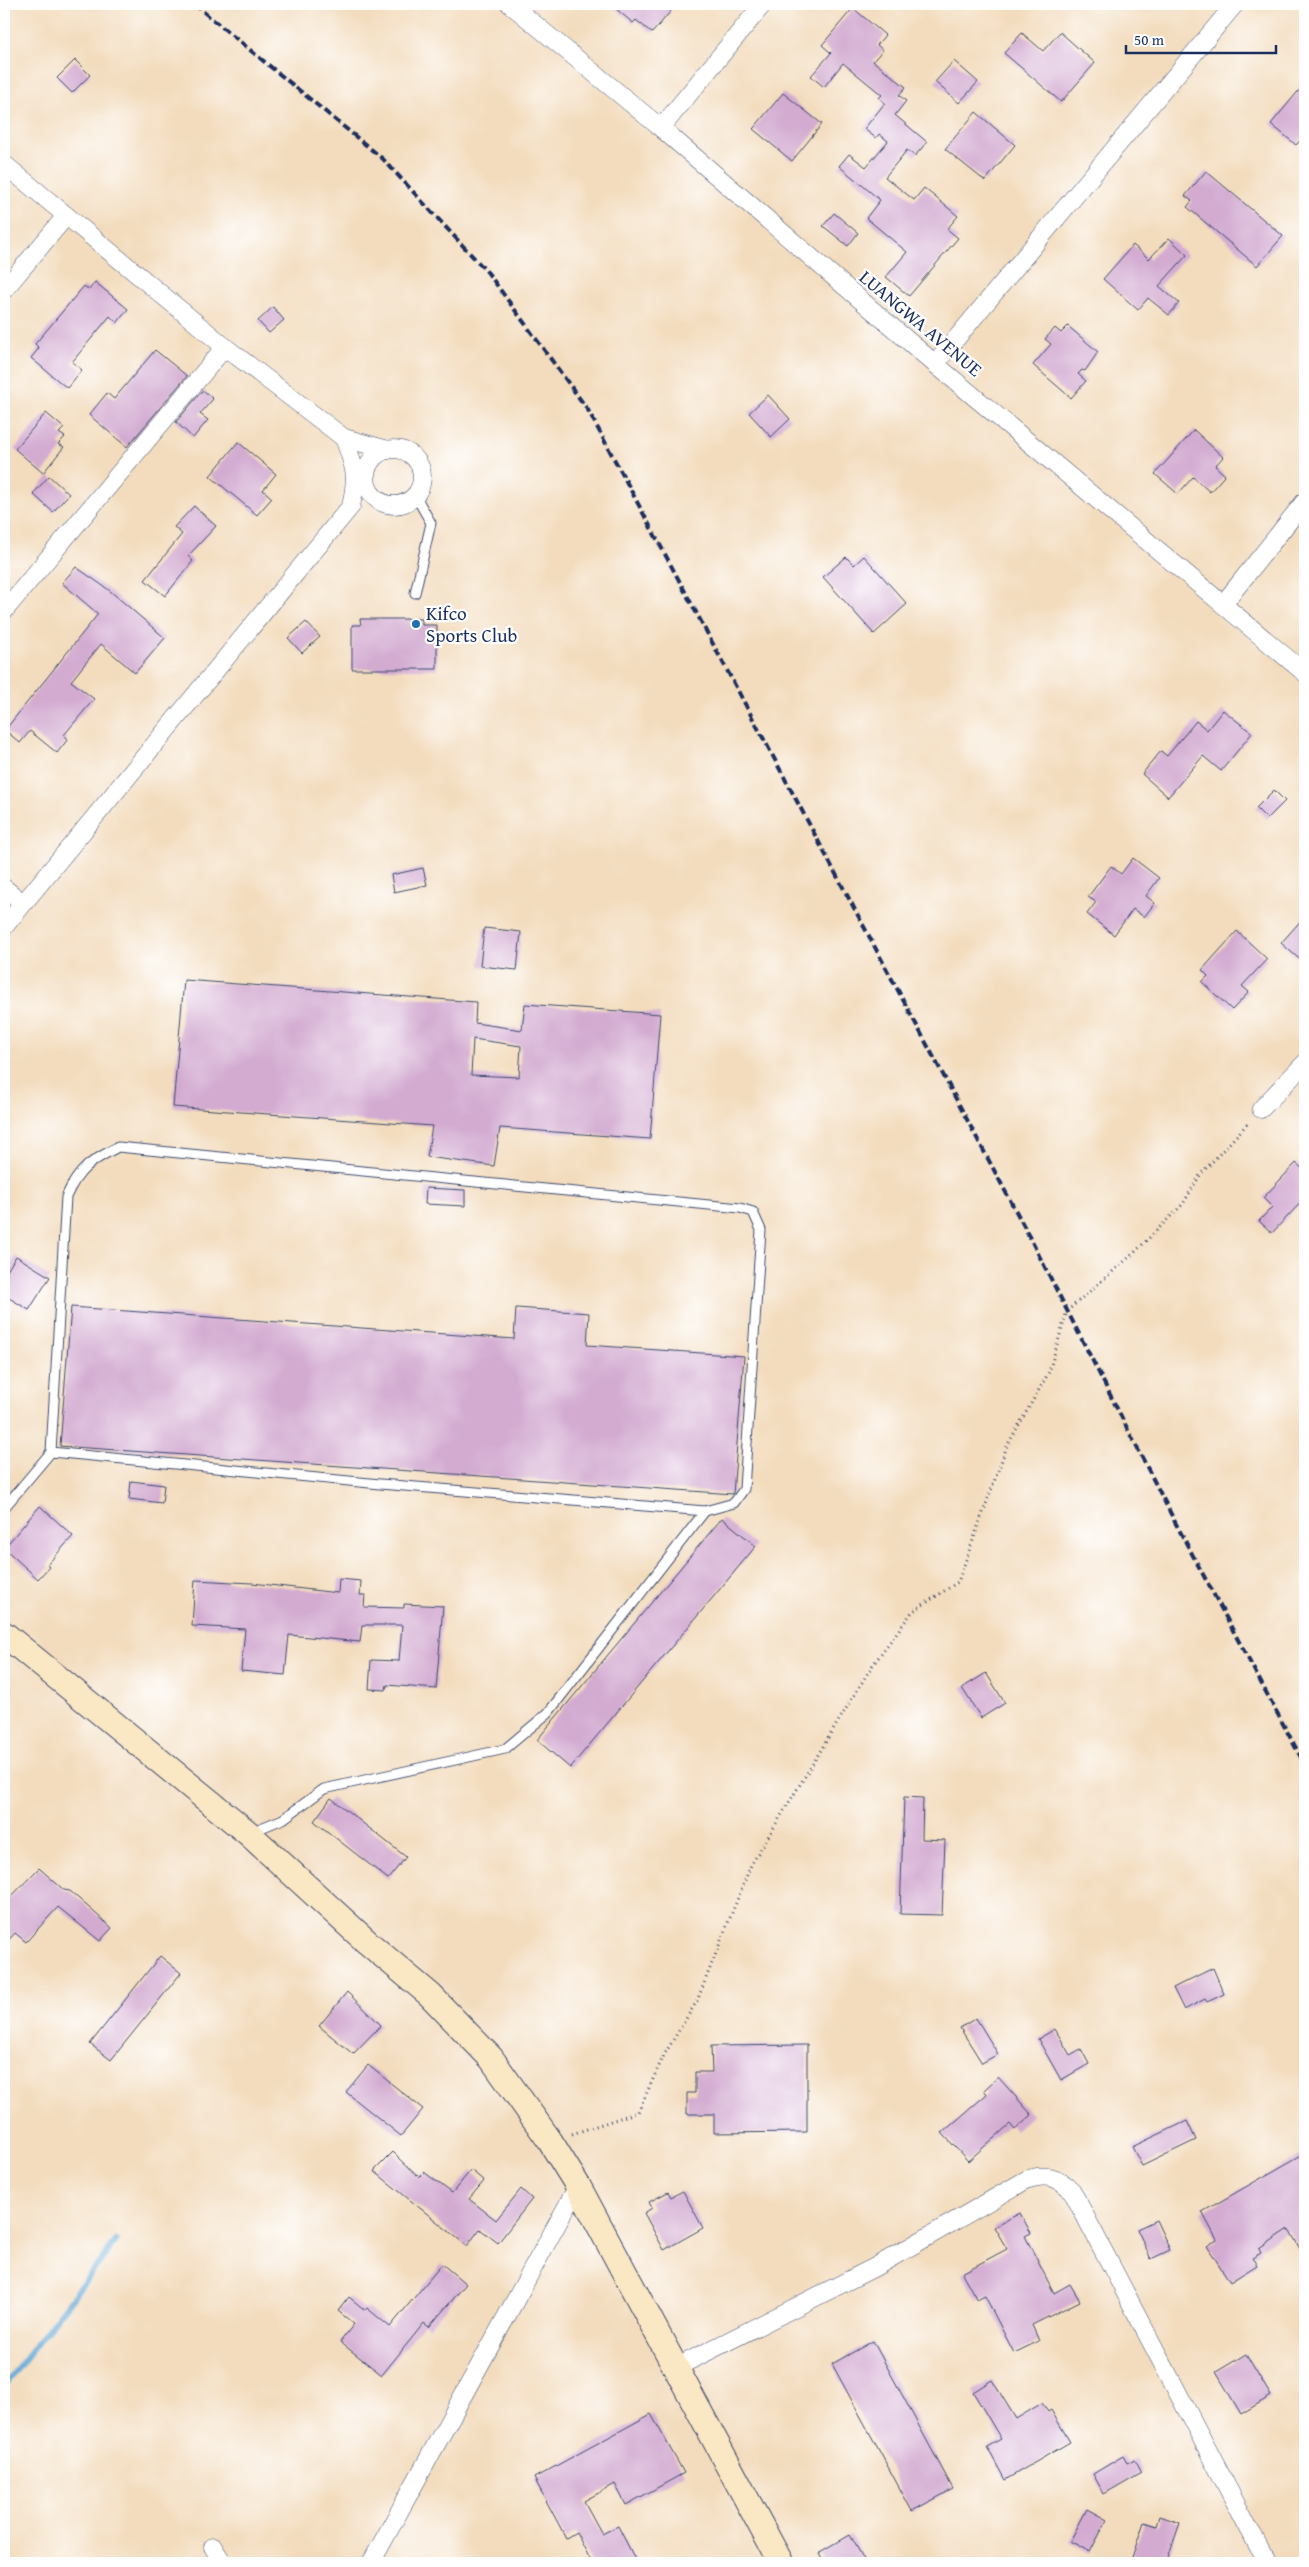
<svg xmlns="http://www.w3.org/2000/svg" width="1309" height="2567" font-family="'Gentium Book Plus',serif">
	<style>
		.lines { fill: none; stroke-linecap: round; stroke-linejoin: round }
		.stream { stroke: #5da6d4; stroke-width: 6 }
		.building { fill: #d3abd1; fill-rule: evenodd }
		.service-casing { stroke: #3b496c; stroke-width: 11 }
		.minor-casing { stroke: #3b496c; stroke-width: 19 }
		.secondary-casing { stroke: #3b496c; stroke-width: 27 }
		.path { stroke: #3b496c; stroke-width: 3; stroke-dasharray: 1 4; stroke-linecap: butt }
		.service { stroke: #fff; stroke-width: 9 }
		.minor { stroke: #fff; stroke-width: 18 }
		.secondary { stroke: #fae7c3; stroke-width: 25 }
		.rail { stroke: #1b2f5e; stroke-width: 4; stroke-dasharray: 8 4; stroke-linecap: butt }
		.poi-dot { fill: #1f6fb2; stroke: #fff; stroke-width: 2 }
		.labels { text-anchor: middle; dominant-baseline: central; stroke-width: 4.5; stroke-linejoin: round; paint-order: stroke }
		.street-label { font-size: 19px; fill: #1b2f5e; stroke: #fff }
		.poi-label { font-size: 19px; fill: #1b2f5e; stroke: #fff; text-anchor: start }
	</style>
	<rect width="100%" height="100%" fill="#fff"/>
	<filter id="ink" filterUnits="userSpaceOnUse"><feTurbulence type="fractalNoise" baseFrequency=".02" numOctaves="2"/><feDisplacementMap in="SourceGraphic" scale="10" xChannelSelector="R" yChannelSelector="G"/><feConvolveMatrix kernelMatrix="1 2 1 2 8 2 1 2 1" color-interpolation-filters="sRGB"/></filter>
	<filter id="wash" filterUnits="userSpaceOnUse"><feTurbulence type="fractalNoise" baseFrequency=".0096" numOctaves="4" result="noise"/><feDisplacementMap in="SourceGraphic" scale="20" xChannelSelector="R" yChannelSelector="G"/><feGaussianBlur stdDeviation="1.12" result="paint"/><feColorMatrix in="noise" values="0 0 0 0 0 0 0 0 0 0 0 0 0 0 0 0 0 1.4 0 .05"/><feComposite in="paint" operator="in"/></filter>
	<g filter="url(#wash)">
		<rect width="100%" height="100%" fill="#f3dcbd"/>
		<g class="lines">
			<path class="stream" d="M4 2386 116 2241"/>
		</g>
		<g id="blocks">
			<g class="building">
				<path d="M610 4H662L671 11 652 33 636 20 633 23Z"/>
				<path d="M853 8 885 35 877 45 883 50 873 61 906 87 899 95 906 101 895 115 927 142 915 156 907 150 885 177 914 200 924 188 958 216 947 229 958 238 909 296 886 277 907 252 866 218 880 200 839 166 849 154 866 167 888 141 879 134 876 138 864 129 885 103 879 98 882 95 843 63 824 87 811 76 831 53 822 45Z"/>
				<path d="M1060 32 1095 63 1061 102 1004 53 1022 33 1043 51Z"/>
				<path d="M75 60 90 75 72 93 57 78Z"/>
				<path d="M954 61 978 82 959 103 935 82Z"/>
				<path d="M1305 83V135L1296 145 1271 124Z"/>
				<path d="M783 93 822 124 792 161 753 129Z"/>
				<path d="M976 112 1015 145 985 181 945 149Z"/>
				<path d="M1206 171 1283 236 1257 266 1187 207 1192 201 1185 196Z"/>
				<path d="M834 213 858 233 848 246 823 226Z"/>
				<path d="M1169 238 1187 255 1159 286 1179 303 1169 315 1148 298 1138 310 1103 279 1133 245 1149 259Z"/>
				<path d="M95 282 128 309 117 323 110 316 72 362 82 370 67 388 31 358 39 348 35 344 84 286 89 290Z"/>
				<path d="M273 307 284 320 269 333 258 321Z"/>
				<path d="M1068 326 1098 352 1085 371 1082 370 1078 374 1086 381 1071 398 1033 365 1051 344 1045 339 1055 328 1061 333Z"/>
				<path d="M155 350 187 376 127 447 89 415 107 393 114 399Z"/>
				<path d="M203 390 213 399 200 414 208 420 193 438 176 422Z"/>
				<path d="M768 395 790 419 771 437 749 413Z"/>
				<path d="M46 413 64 428 59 433 65 437 58 444 64 447 43 473 15 449Z"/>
				<path d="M1194 430 1223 457 1215 466 1225 475 1210 492 1193 477 1178 494 1155 474Z"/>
				<path d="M238 442 276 474 263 490 272 498 257 515 210 476Z"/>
				<path d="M49 476 69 494 53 512 33 494Z"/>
				<path d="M194 506 216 526 188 556 193 561 165 596 145 580 182 534 174 527Z"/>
				<path d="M864 556 907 604 874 634 823 577 846 557 854 565Z"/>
				<path d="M76 567 109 590 165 638 135 673 101 644 71 681 94 699 64 735 68 739 57 753 30 731 20 743 5 730 98 614 62 583Z"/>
				<path d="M360 619H422V625H437V669H352V625H361Z"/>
				<path d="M306 622 320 637 302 653 288 638Z"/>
				<path d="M1223 710 1252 733 1221 771 1203 756 1168 797 1142 774 1161 751 1167 756 1196 721 1207 730Z"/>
				<path d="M1274 790 1285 801 1267 819 1256 808Z"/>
				<path d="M1133 858 1159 878 1146 896 1155 903 1144 917 1133 909 1114 935 1087 914 1096 902 1088 897 1111 866 1121 874Z"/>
				<path d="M423 868 427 885 394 892 391 875Z"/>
				<path d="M1305 916V964L1281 943Z"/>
				<path d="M484 928 521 932 517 970 480 966Z"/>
				<path d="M1237 931 1267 959 1242 986 1249 992 1232 1010 1202 982 1208 976 1202 970Z"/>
				<path d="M184 980 476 1002 475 1023 522 1030 525 1004 660 1014 650 1139 500 1128 494 1166 427 1157 432 1126 173 1107ZM473 1039 521 1046 519 1077 471 1075Z"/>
				<path d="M1296 1163 1305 1171V1198L1272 1233 1259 1221 1272 1207 1263 1198Z"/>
				<path d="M426 1188 465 1190V1206L425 1204Z"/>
				<path d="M16 1256 50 1277 29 1310 4 1295V1276Z"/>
				<path d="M71 1307 514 1339 516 1308 589 1313 587 1345 744 1356 733 1494 60 1446Z"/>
				<path d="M131 1481 164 1485 162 1503 129 1499Z"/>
				<path d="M40 1506 73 1536 47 1565 49 1567 38 1579 4 1548Z"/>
				<path d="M722 1518 756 1546 570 1768 537 1740Z"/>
				<path d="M339 1579 361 1581 360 1595H365L364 1607 404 1608V1604L443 1606 436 1689 387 1685 386 1690 369 1689 371 1660 399 1661 402 1625H362L360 1642 289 1635 285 1675 241 1671 245 1629 192 1626 195 1580 252 1583 338 1593Z"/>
				<path d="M986 1673 1005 1703 981 1718 962 1688Z"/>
				<path d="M904 1797 923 1798 922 1839 945 1840 942 1915 900 1914Z"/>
				<path d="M331 1798 406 1857 388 1879 314 1821Z"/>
				<path d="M39 1868 64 1890 70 1891 112 1928 100 1941 58 1907 26 1942 15 1933 4 1945V1904Z"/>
				<path d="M160 1956 181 1973 111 2060 90 2044Z"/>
				<path d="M1213 1968 1224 1994 1207 2002 1205 1999 1184 2010 1173 1988Z"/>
				<path d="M347 1992 381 2025 353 2054 319 2026Z"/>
				<path d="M976 2018 998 2054 982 2063 960 2028Z"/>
				<path d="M1055 2029 1070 2055 1081 2049 1089 2064 1061 2080 1038 2039Z"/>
				<path d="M807 2045V2132L714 2133V2114H687V2093H695V2072H712L711 2046Z"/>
				<path d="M368 2065 423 2109 401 2136 346 2092Z"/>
				<path d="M998 2077 1032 2115 1015 2130 1010 2124 968 2161 942 2133 987 2094 984 2090Z"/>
				<path d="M1187 2121 1196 2140 1142 2166 1132 2147Z"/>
				<path d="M393 2152 419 2177 424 2172 452 2193 471 2170 484 2181 469 2199 496 2220 521 2189 532 2199 498 2243 480 2229 467 2246 374 2171Z"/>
				<path d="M1305 2153V2258L1289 2229 1259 2249 1261 2253 1252 2258 1257 2265 1230 2282 1207 2246 1217 2240 1202 2212Z"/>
				<path d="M683 2191 703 2228 664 2250 644 2213 652 2208 649 2202 668 2192 671 2197Z"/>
				<path d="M1020 2213 1031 2233 1025 2236 1054 2293 1070 2284 1080 2301 1032 2325 1039 2341 1014 2353 985 2296 977 2300 962 2273 1007 2249 994 2227Z"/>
				<path d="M1156 2220 1170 2250 1151 2259 1137 2229Z"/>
				<path d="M442 2264 466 2284 429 2327 424 2323 382 2375 340 2342 354 2324 338 2311 349 2297 365 2310 367 2308 390 2327Z"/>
				<path d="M873 2341 953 2489 912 2511 832 2364Z"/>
				<path d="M1246 2354 1271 2396 1241 2414 1216 2372Z"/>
				<path d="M992 2380 1016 2419 1042 2403 1048 2412 1051 2410 1070 2442 1005 2480 987 2447 1001 2439 973 2392Z"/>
				<path d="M651 2414 684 2473 626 2505 615 2484 584 2501 602 2534 618 2526 637 2563H592L576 2532 566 2538 534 2478Z"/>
				<path d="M1123 2456 1127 2463 1135 2459 1142 2472 1104 2494 1093 2474Z"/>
				<path d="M1087 2509 1107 2520 1090 2552 1070 2541Z"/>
				<path d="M1160 2516 1180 2523 1166 2563H1130L1144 2522 1157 2526Z"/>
				<path d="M850 2535 866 2563H825L819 2553Z"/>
			</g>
		</g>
	</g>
	<g filter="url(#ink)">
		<use href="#blocks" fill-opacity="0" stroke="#3b496c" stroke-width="1"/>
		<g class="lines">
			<g class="service-casing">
				<g id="service">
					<path d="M415 593 431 523 415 495"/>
					<path d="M51 1452 66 1197C79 1168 91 1161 118 1147L740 1208 753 1212 761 1230 744 1489 734 1503 705 1511 548 1713 505 1749 324 1789 283 1819 251 1832"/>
					<path d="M4 1508 51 1452 380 1484 705 1511"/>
				</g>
			</g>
			<g class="minor-casing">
				<g id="minor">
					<path d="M510 4 661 128 935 364 1305 673"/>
					<path d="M661 128 763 4"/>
					<path d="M4 164 225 347 344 438 388 450"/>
					<path d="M4 290 66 216"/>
					<path d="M935 364 1235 4"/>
					<circle cx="394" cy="477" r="28"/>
					<path d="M1224 603 1305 501"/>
					<path d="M4 611 225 347"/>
					<path d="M4 888 23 903"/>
					<path d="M4 927 351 506C358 475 355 468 344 438"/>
					<path d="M1261 1109 1305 1063"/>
					<path d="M675 2368 875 2267 1026 2180C1045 2173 1058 2176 1072 2191L1267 2563"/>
					<path d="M213 2547 223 2563"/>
					<path d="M371 2563 578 2186"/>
				</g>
			</g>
			<g class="secondary-casing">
				<path id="secondary" d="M4 1634 248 1833 367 1942 430 1995 491 2058 550 2141 578 2186 781 2563"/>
			</g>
			<path class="path" d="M572 2134 638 2112 664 2055 697 2001 751 1865 872 1666 912 1612 958 1582 1007 1446 1049 1372 1067 1311 1134 1253 1183 1204 1200 1175 1249 1122"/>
			<use href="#service" class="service"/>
			<use href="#minor" class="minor"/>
			<use href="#secondary" class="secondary"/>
			<path class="rail" d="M194 4 383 159 488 273 588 410 1026 1230 1175 1522 1305 1765"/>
		</g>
	</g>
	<circle class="poi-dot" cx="416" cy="624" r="5"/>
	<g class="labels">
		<g class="street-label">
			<text transform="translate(921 323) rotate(40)">LUANGWA AVENUE</text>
		</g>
		<g class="poi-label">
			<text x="426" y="613">Kifco<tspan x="426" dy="22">Sports Club</tspan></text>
		</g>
	</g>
	<rect width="1309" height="2567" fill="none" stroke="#fff" stroke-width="20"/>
	<path d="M1126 45v8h150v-8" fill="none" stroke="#1b2f5e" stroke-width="2.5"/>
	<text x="1134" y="45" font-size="15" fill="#1b2f5e" stroke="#ffffff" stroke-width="4" paint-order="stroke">50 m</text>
</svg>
